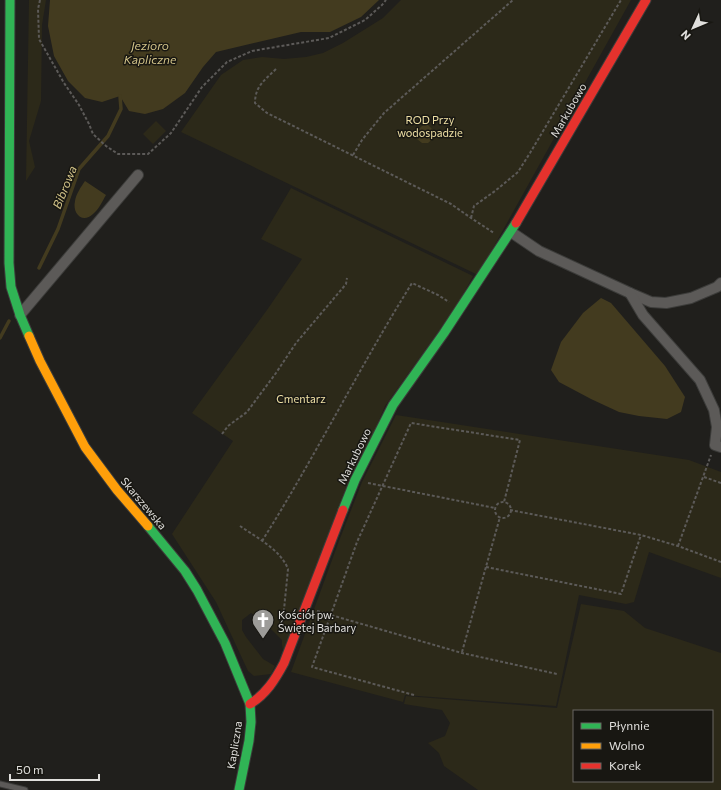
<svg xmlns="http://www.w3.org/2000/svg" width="721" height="790" font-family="Commissioner,sans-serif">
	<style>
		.green { fill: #2c2919; fill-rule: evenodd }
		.water { fill: #433b1f }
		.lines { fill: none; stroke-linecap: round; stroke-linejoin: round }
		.stream { stroke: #433b1f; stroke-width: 3.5 }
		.lane-casing { stroke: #3c3c3a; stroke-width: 7 }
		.street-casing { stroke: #3c3c3a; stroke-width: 12 }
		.fast-casing { stroke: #3c3c3a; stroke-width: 11 }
		.slow-casing { stroke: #3c3c3a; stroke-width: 11 }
		.jam-casing { stroke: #3c3c3a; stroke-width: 11 }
		.path { stroke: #5c5a58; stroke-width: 2; stroke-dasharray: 3 2; stroke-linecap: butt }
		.lane { stroke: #5c5a58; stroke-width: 5 }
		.street { stroke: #5c5a58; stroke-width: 10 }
		.fast { stroke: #30b455; stroke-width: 9 }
		.slow { stroke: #ff9f0a; stroke-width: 9 }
		.jam { stroke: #e5322d; stroke-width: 9 }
		.labels { text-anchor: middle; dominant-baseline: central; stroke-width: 3; stroke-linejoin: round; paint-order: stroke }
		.street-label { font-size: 11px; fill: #e0dfdc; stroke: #181712 }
		.park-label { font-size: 11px; fill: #efe0a5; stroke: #181712 }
		.poi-label { font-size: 11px; fill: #e0dfdc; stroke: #181712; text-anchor: start }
		.water-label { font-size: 12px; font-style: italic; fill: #d1c288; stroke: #181712 }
	</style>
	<rect width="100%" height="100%" fill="#201f1c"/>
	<g class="green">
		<path d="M29 0H46L42 25 41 101 29 141 35 167 26 181Z"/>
		<path d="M401 0H631L478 275 181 132 221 75 243 60 262 57 284 59 306 57 323 53 343 43 383 18Z"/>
		<path d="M156 121 166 131 153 144 143 134Z"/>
		<path d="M291 188 473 276 458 304 385 406 283 650 282 645V640L268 626 251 613 242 620V630L246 637 263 659 275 666 271 674 254 676 248 671 216 602 172 534 233 441 192 413 267 310 302 259 261 239Z"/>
		<path d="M396 415 689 460 721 472V578L649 552 634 602 626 604 579 595 556 706 405 695 403 702 291 672 339 541 362 482Z"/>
		<path d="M581 604 624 611 645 628 721 653V790H478L444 766 439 753 428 743 445 736 450 723 442 710 404 704 406 696 557 708ZM574 711H712V781H574Z"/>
	</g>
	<g class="water">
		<path d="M50 0H379L361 17 330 32H301L216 52 203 67 185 93 163 109 145 114 129 111 120 96 102 102 85 98 68 81 54 56 48 26Z"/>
		<path d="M423 125H428L435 132 436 136 428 143H422L417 139 415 133Z"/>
		<path d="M85 181 106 195C102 202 99 209 93 214 83 224 72 214 75 201 76 194 81 187 85 181Z"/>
		<path d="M601 298 611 303 665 366 685 397 681 412 667 419 639 416 619 412 591 399 559 382 551 370 561 342 583 313Z"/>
	</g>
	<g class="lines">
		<g class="stream">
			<path d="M39 268 58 229 79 169 108 136 121 109 120 96"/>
			<path d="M0 338 9 321"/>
		</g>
		<g class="lane-casing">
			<path id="lane" d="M0 784 25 790"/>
		</g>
		<g class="street-casing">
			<g id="street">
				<path d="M511 232 539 251 630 293 651 302 666 303 691 298 717 287 721 283"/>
				<path d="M630 293 643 315 700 380 714 410 717 427 715 445 721 447"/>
				<path d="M20 315 138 175"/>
			</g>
		</g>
		<g class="fast-casing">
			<g id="fast">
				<path d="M10 0 9 263 11 287 20 315 29 336"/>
				<path d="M343 510 355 480 393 405 444 333 516 223"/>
				<path d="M148 526 185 571 197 590 225 643 250 704 251 722 249 741 239 790"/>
			</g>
		</g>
		<g class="slow-casing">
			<path id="slow" d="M29 336 40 361 85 447 117 490 148 526"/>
		</g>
		<g class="jam-casing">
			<g id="jam">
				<path d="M516 223 646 0"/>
				<path d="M250 704C266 694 275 680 284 663L343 510"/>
			</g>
		</g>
		<g class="path">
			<path d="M40 0 38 9 39 39 64 83 79 105 89 124 93 134 106 146 118 154H148L171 133 202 87 227 62 252 51 329 38 365 20 382 5 386 0"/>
			<path d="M276 69C265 80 255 86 255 103L267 113 451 204 471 218 494 233"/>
			<path d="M353 155 362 140 384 113 513 0"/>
			<path d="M471 218 474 206 495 191 518 172 530 153 621 0"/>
			<path d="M222 434 228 426 247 412 276 373 296 343 341 290 346 284 347 278"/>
			<path d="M704 477 721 483"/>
			<path d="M368 483 495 508"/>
			<circle cx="503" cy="510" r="8"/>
			<path d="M510 510 641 535 678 546 721 562"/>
			<path d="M240 526C257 538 280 549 288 569L282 630"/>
			<path d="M262 541C315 457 359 368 412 283L438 295 449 302"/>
			<path d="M678 546 711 455"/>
			<path d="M486 567 621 594 641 535"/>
			<path d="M317 611 462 653 557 674"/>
			<path d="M462 652 500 517"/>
			<path d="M414 695 312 667 357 542 411 423 520 440 504 502"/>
		</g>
		<use href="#lane" class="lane"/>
		<use href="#street" class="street"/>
		<use href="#fast" class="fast"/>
		<use href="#slow" class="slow"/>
		<use href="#jam" class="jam"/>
	</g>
	<defs>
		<g id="church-pin" transform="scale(1.15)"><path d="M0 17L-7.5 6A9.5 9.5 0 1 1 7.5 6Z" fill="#9d9c99" stroke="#181712"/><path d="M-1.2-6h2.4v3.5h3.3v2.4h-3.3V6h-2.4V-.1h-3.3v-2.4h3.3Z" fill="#fff"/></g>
	</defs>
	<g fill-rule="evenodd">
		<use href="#church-pin" x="263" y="620"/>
	</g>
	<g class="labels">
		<g class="street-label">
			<text transform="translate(568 110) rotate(-60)">Markubowo</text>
			<text transform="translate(354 456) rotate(-64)">Markubowo</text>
			<text transform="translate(144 503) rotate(50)">Skarszewska</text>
			<text transform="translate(234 745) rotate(-81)">Kapliczna</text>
		</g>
		<g class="park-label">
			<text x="430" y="119">ROD Przy<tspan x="430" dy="13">wodospadzie</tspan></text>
			<text x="301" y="398">Cmentarz</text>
		</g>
		<g class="poi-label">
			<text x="278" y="614">Kościół pw.<tspan x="278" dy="13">Świętej Barbary</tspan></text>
		</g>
		<g class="water-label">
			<text x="150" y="45">Jezioro<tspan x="150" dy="14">Kapliczne</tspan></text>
			<text transform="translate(64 187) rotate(-68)">Bibrowa</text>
		</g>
	</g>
	<rect x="573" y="710" width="140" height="72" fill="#181712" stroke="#686763"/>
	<rect x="581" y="723" width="20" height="6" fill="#30b455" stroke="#686763"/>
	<text x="609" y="730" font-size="12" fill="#e0dfdc">Płynnie</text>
	<rect x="581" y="743" width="20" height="6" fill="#ff9f0a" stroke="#686763"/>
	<text x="609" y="750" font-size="12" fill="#e0dfdc">Wolno</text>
	<rect x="581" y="763" width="20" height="6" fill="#e5322d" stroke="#686763"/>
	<text x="609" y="770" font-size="12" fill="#e0dfdc">Korek</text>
	<g transform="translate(693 28) rotate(226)" stroke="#181712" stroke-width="3" paint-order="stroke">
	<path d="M0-3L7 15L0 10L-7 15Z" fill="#e0dfdc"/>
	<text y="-6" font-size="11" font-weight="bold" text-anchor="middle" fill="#e0dfdc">N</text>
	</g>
	<path d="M10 774v6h89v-6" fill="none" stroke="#e0dfdc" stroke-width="2"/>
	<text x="16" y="774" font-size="12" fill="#e0dfdc" stroke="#181712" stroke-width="3" paint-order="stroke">50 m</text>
</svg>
